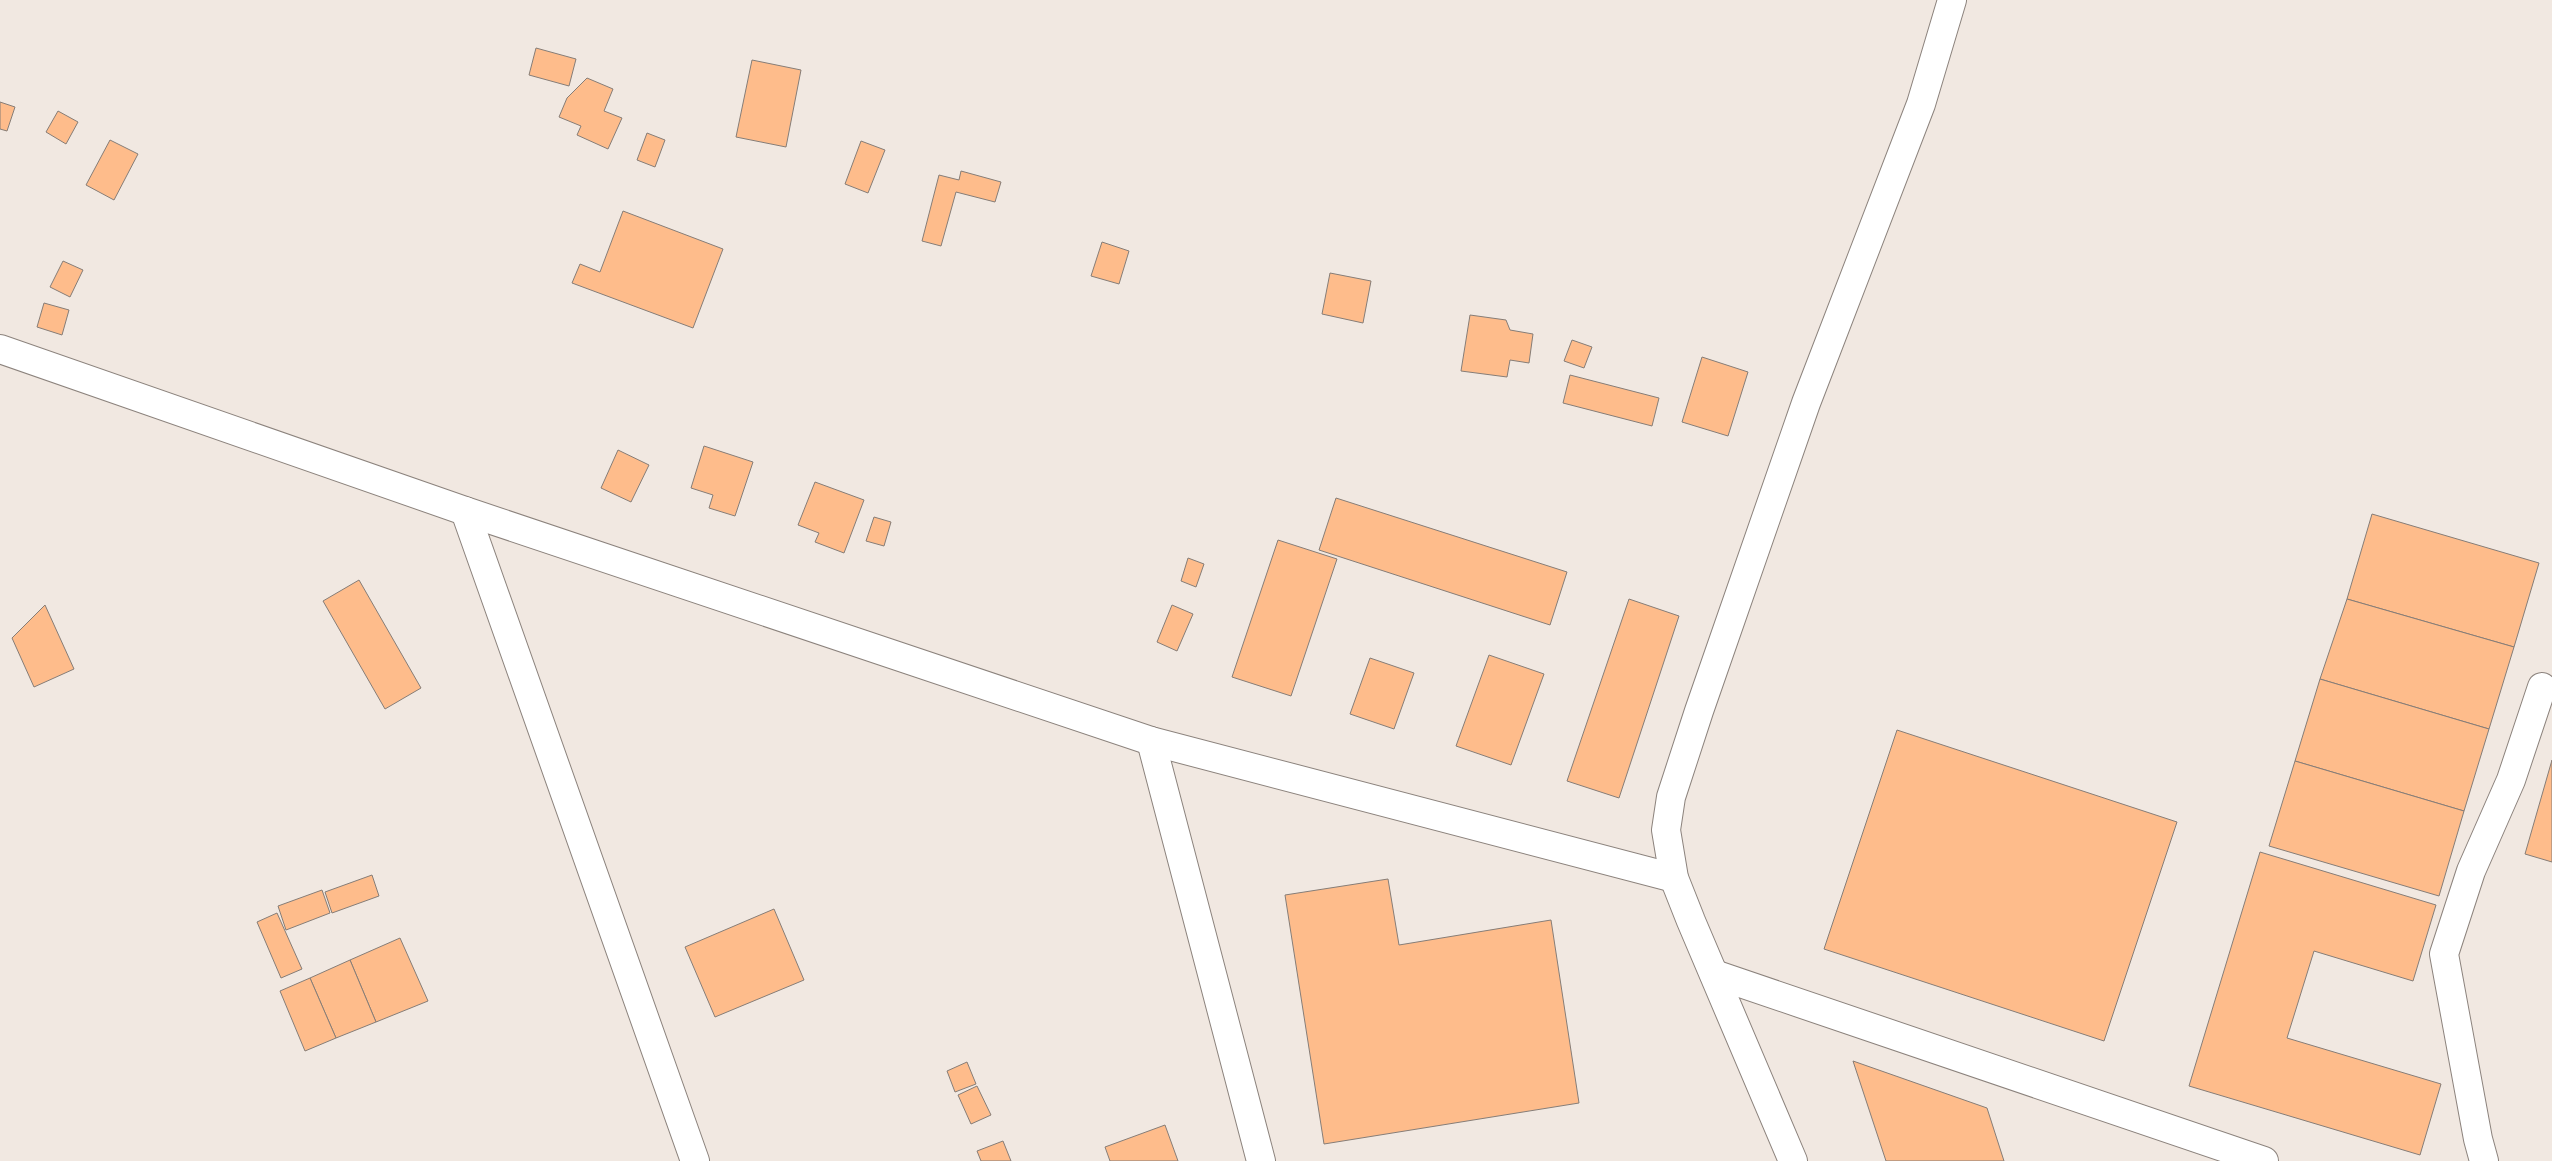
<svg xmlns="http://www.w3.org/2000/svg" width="2552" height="1161" font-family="'Open Sans',sans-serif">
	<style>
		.building { fill: #febc8b; stroke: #867d77 }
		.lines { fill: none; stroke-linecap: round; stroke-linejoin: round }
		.minor-casing { stroke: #8c837d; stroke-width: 30 }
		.minor { stroke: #fff; stroke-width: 28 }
	</style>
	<rect width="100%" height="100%" fill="#f1e8e1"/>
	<g class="building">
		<path d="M536 48 576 59 569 86 529 75Z"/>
		<path d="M752 60 801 70 786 147 736 137Z"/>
		<path d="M587 78 613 89 604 111 622 118 608 149 577 135 581 126 559 117 567 98Z"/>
		<path d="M0 102 15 107 7 131 0 129Z"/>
		<path d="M58 111 78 122 66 144 46 132Z"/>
		<path d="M647 133 665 140 655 167 637 160Z"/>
		<path d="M110 140 138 154 114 200 86 185Z"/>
		<path d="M861 141 885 150 868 193 845 184Z"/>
		<path d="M961 171 1001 182 995 202 956 192 941 246 922 241 939 175 959 180Z"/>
		<path d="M623 211 723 249 693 328 572 283 580 264 600 272Z"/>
		<path d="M1102 242 1129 251 1119 284 1091 276Z"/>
		<path d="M63 261 83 270 70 297 50 287Z"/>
		<path d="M1330 273 1371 281 1363 323 1322 314Z"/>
		<path d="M44 303 69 310 62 335 37 327Z"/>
		<path d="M1470 315 1506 320 1510 330 1533 334 1529 363 1510 360 1507 377 1461 371Z"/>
		<path d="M1572 340 1592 347 1584 368 1564 361Z"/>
		<path d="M1702 357 1748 372 1728 436 1682 422Z"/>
		<path d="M1570 375 1659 398 1652 426 1563 403Z"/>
		<path d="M704 446 753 462 735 516 709 508 713 495 691 488Z"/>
		<path d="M618 450 649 465 631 502 601 488Z"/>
		<path d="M815 482 864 500 844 553 815 542 819 533 798 525Z"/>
		<path d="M1336 498 1567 572 1550 625 1319 550Z"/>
		<path d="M2372 514 2539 563 2514 647 2347 599Z"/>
		<path d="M874 517 891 522 884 546 866 541Z"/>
		<path d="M1278 540 1337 559 1291 696 1232 677Z"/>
		<path d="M1188 558 1204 564 1196 587 1181 581Z"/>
		<path d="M359 580 421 688 385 709 323 601Z"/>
		<path d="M1629 599 1679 616 1619 798 1567 781Z"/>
		<path d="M2347 599 2514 647 2489 729 2320 679Z"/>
		<path d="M45 605 74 669 34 687 12 638Z"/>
		<path d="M1172 605 1193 614 1177 651 1157 642Z"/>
		<path d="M1489 655 1544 674 1511 765 1456 746Z"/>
		<path d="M1370 658 1414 673 1394 729 1350 714Z"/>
		<path d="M2320 679 2489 729 2464 811 2295 761Z"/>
		<path d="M1897 730 2177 822 2104 1041 1824 949Z"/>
		<path d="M2552 760V862L2525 854Z"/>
		<path d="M2295 761 2464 811 2439 896 2269 846Z"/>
		<path d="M2260 852 2436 905 2413 981 2314 951 2287 1038 2441 1084 2420 1155 2189 1086Z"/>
		<path d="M372 875 379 896 332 913 325 892Z"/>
		<path d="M1388 879 1399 945 1551 920 1579 1103 1324 1144 1285 895Z"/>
		<path d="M322 890 330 913 286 930 278 906Z"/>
		<path d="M774 909 804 980 715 1017 685 947Z"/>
		<path d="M277 913 302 969 281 978 257 922Z"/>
		<path d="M400 938 428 1001 376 1022 350 960Z"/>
		<path d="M350 960 376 1022 336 1038 310 978Z"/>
		<path d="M310 978 336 1038 305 1051 280 991Z"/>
		<path d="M1853 1061 1987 1108 2004 1161H1886Z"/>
		<path d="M967 1062 976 1084 955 1092 947 1071Z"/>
		<path d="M977 1086 991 1115 971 1124 958 1095Z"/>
		<path d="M1165 1125 1178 1161H1110L1105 1147Z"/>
		<path d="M1003 1141 1011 1161H981L977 1151Z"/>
	</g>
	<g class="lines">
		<g class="minor-casing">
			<g id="minor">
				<path d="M0 349 465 511 1151 741 1674 878"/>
				<path d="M465 511 695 1161"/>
				<path d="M1151 741 1261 1161"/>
				<path d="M1714 974 2264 1161"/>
				<path d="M1793 1161 1691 921 1674 878 1666 830 1671 797 1699 711 1806 403 1921 104 1952 0"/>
				<path d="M2484 1161 2478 1139 2444 954 2471 871 2511 780 2542 687"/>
			</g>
		</g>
		<use href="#minor" class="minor"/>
	</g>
</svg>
